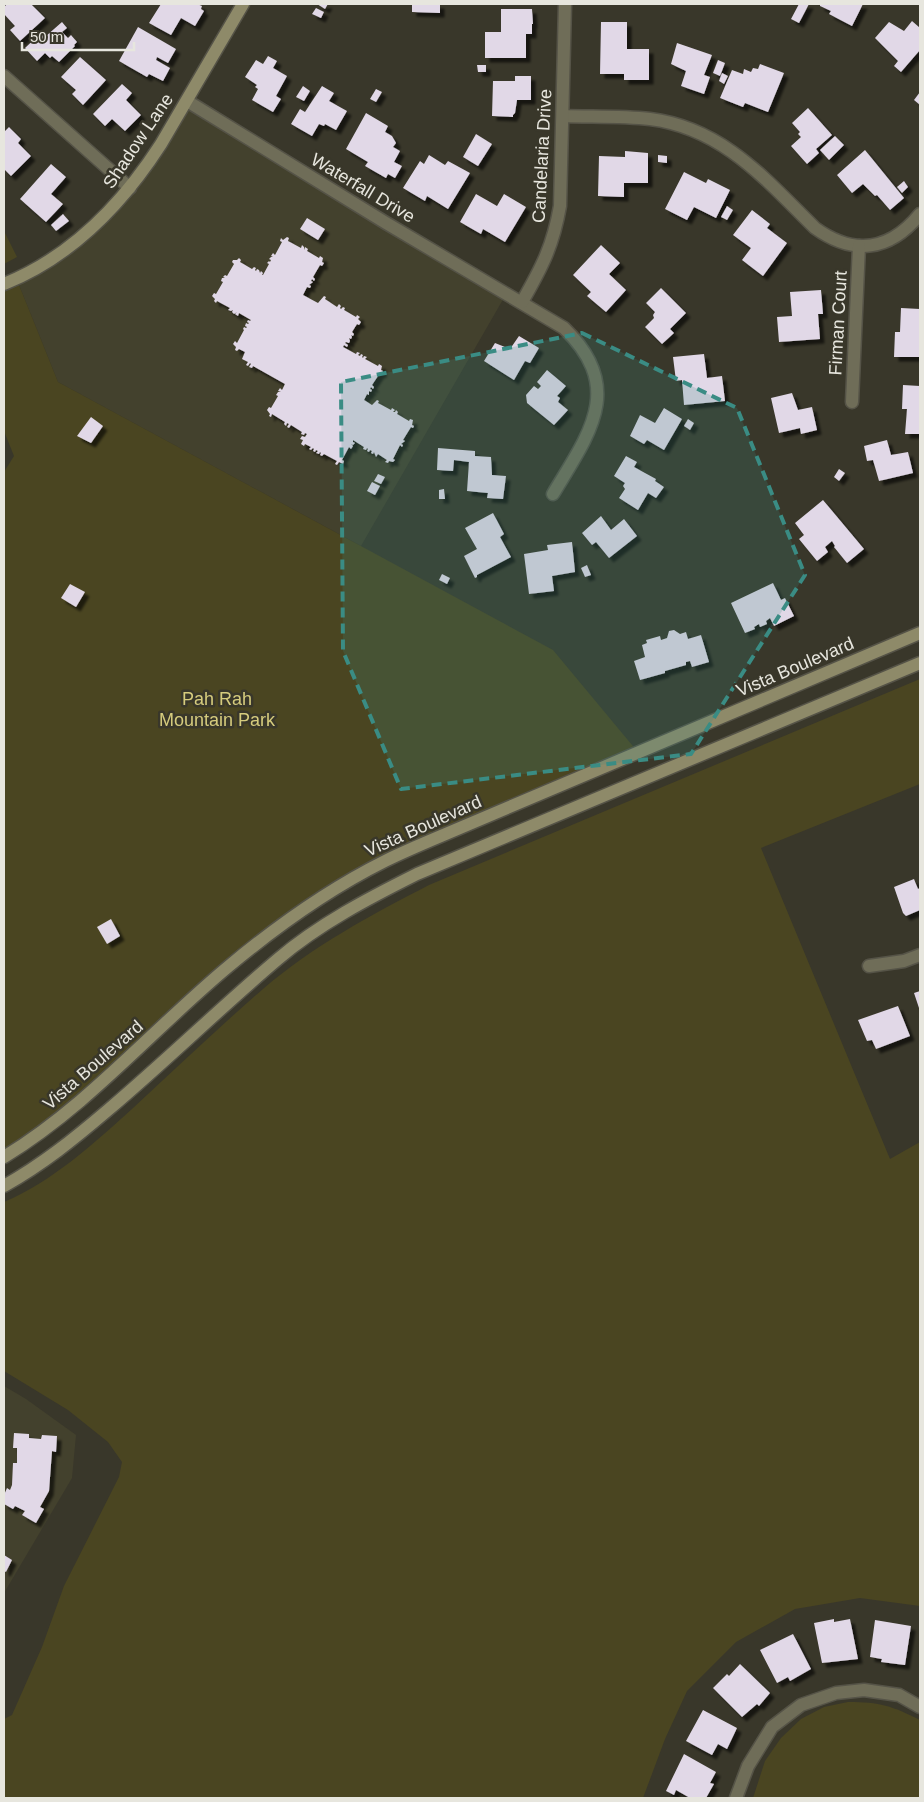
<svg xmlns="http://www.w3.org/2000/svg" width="924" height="1802" font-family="Arial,sans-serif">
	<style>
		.built { fill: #43412d }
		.green { fill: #4a4521 }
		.building { fill: #e1d8e7; filter: url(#shadow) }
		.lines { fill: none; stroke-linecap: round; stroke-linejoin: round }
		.street-casing { stroke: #555347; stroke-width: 15 }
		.secondary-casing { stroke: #555347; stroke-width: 15 }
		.street { stroke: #6f6d58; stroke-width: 12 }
		.secondary { stroke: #8e8a69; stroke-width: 12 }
		.marked { fill: #3a8c84; fill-opacity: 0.2; stroke: #3a8c84; stroke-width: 4; stroke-dasharray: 10 6; stroke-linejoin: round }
		.labels { text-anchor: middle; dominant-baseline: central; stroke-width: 5; stroke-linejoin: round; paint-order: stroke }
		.street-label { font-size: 18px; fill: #e7e6de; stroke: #39372a }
		.park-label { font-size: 18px; fill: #d5cb7d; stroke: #39372a }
	</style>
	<defs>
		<filter id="shadow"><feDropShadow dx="4.5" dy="4.5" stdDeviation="1" flood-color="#0009"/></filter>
	</defs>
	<rect width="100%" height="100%" fill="#39372a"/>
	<g class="built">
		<path d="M186 109 505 296 361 546 58 382 17 280 82 240Z"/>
		<path d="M4 1386 26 1399 76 1435 72 1478 4 1593Z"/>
	</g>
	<g class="green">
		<path d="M4 231 17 257 4 264Z"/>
		<path d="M17 280 58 382 553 650 637 751 420 843 315 900 70 1107 4 1154V472L14 456 4 431V286Z"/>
		<path d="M920 679V784L761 848 890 1159 920 1142V1606L860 1598 795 1609 736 1642 687 1691 665 1739 643 1798H4V1719L12 1715 42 1647 64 1586 119 1477 122 1462 108 1442 68 1410 4 1371V1202C53 1181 92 1145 132 1109 175 1069 218 1028 263 989 313 946 371 915 429 885Z"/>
		<path d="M848 1702C880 1702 892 1706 920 1720V1798H753L765 1761 781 1738 801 1719 824 1707Z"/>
	</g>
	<g class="building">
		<path d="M7 4H31L45 18 20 41 10 30 15 26 4 14V7Z"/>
		<path d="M161 4H183L185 5 186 4H197L202 6 201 9 204 11 195 26 181 18 171 35 149 23Z"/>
		<path d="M317 4H328L325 9Z"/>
		<path d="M412 4H440V13L412 12Z"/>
		<path d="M799 4H809L799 23 791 19Z"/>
		<path d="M820 4H863L852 26 829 14 831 11 820 6Z"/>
		<path d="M316 8 324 12 321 18 312 14Z"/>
		<path d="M501 9H532L533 24H532V34H526V58H485V32H501Z"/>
		<path d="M912 21 920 28V50L901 72 894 66 898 61 875 38 889 22 904 31Z"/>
		<path d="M62 22 67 28 62 32 68 38 71 35 77 42 74 45 75 46 59 62 52 56 50 58 45 53 37 61 25 48 42 32 46 36Z"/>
		<path d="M601 22H627V49H649V80H624V74H600Z"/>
		<path d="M138 27 176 49 168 63 157 57 156 60 170 68 163 81 149 74 147 77 119 61Z"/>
		<path d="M677 43 712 55 704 75 710 77 704 94 681 86 686 71 671 64Z"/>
		<path d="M268 56 277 61 273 68 287 76 276 96 281 99 273 112 252 100 258 89 255 87 257 85 245 77 256 60 263 64Z"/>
		<path d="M80 57 106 80 83 105 72 94 76 90 61 77Z"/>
		<path d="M718 60 725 63 720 76 713 73Z"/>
		<path d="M760 64 784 73 768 112 745 103 743 107 720 98 732 70 743 74 744 69 751 72 753 68 758 69Z"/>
		<path d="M477 65H486V72H478Z"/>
		<path d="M722 73 728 76 724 84 719 81Z"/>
		<path d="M515 76H531V100H517L515 113 513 115V117L492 116 493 81H515Z"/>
		<path d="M122 84 132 93 126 100 141 115 125 131 112 119 105 126 93 114Z"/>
		<path d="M303 86 310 91 304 101 296 97Z"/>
		<path d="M322 86 334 93 329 101 347 111 336 130 325 124 324 126 319 124 312 136 291 124 300 109 305 112Z"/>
		<path d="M376 89 382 92 376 102 370 99Z"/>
		<path d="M920 92V105L914 100Z"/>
		<path d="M808 108 832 135 816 149 819 153 807 164 791 146 801 137 798 134 800 132 792 123Z"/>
		<path d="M366 113 388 126 385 132 392 136 396 143 393 147 400 151 394 162 402 166 395 178 388 174 386 178 365 166 368 162 346 149Z"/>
		<path d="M9 127 21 139 18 143 31 156 11 176 4 169V132Z"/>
		<path d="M476 134 492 144 478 166 463 157Z"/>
		<path d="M835 136 844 145 829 160 820 150Z"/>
		<path d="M865 150 904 198 890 210 877 195 875 196 863 184 852 193 837 175Z"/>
		<path d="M625 151 648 153V183H624V197L598 196 599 156 625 157Z"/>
		<path d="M429 155 445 165 448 161 470 173 448 209 427 196 425 201 403 188 420 161 424 164Z"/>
		<path d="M658 155 667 156V163L658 162Z"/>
		<path d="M51 164 66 177 51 194 63 204 46 222 20 199Z"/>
		<path d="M684 172 706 183 708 179 730 190 716 218 694 207 687 220 665 209Z"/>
		<path d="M904 181 908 187 902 193 897 187Z"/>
		<path d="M476 194 497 206 504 194 526 207 505 242 483 229 481 234 460 222Z"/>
		<path d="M727 206 733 210 727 220 721 217Z"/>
		<path d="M752 210 770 224 767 228 787 243 763 276 742 260 751 248 733 235Z"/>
		<path d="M63 214 69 221 56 231 51 225Z"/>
		<path d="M307 218 325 229 318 240 300 229Z"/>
		<path d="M287 237 289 238 288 241 301 248 302 245 304 247V250L305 247 308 249 307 251 319 258 320 256 323 258 322 262 324 263 322 266 320 265 313 277 315 279 314 281 312 279 311 281 313 282 309 285 311 286 310 288 307 287 303 295 318 303 324 296 326 297 325 299 337 307 339 304 341 306 340 308 341 309 343 307 345 308 344 310 356 317 357 315 360 317 358 319 361 322 359 325 357 324 352 332 354 334 353 336 351 335 352 337 351 339 349 338 350 341 349 343 346 342 345 343 348 345 347 347 344 345 343 347 356 354 357 352 360 353 358 355 360 356 361 354 363 355 362 357 363 358 364 356 367 357 365 359 378 366 379 364 382 366 381 370 383 371 381 374 380 373 372 385 374 387 373 389 371 387 370 389 372 390 371 392 369 391V395L367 394 364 400 372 405 377 400 379 401 378 403 391 410 392 408 395 410 393 412H395L396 410 398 412 397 414 409 421 410 419 413 420 412 425 414 426 413 428 411 427 403 440 405 441 401 444 403 445 402 447 400 445 393 459 395 460 393 462 389 461 388 463 385 462 387 460 378 454 376 457 374 452 373 454 371 453 372 451 370 450 369 452 367 451 368 449 367 448 366 450 363 449 364 447 353 440V442L355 443 353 445 351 444 353 446 351 449 349 447 342 460 344 461 343 464 339 462 337 465 335 464 337 461 324 454 322 456 320 455 321 453 320 452 319 454 316 453 318 451 316 450 315 452 313 451 314 449 313 448 311 450 309 449 311 447 305 444 304 446 301 444 303 440 300 439 302 436 305 437 307 434 305 433 304 435 301 434 302 432 291 425 289 428 287 427 289 424 287 423 286 426 284 424 285 422 272 414 271 417 269 416 270 414 267 410 269 407 271 408 278 396 276 395 278 392H281L278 391 280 388 282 390 285 384 253 366 252 368 249 367 251 364 250 363 248 366 246 365 248 362 242 359 245 352 239 349 237 351 235 350 236 347 233 344 235 341 237 343 244 330 243 329 244 327 246 328 247 327 245 326 246 323 248 324 249 323 247 322 248 320 250 321 251 320 239 313 238 316 235 314 237 312 234 314 232 312 233 310 231 311 228 310 230 308 217 301 216 303 214 301 215 299 212 296 214 293 216 294 223 282 221 281 222 278H225L223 277 225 275 227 276 234 264 232 262 233 260H237L239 258 241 260 240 262 252 269 254 267 256 268 255 270 256 271 257 269 259 270 260 273 261 271 263 273 262 275H263L269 264 267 263 269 261 270 262 271 260 269 259 271 257H273L271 256 273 253 275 255 282 242 280 241 281 238 283 240Z"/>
		<path d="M601 245 620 263 609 274 626 290 606 312 587 296 591 292 573 275Z"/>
		<path d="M661 288 686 313 670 329 674 333 662 344 645 327 654 318 653 315 655 312 646 303Z"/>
		<path d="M821 290 823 314H818L820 339 779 342 777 317 792 316 790 292Z"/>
		<path d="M901 308 920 309V357H894L895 332H900Z"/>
		<path d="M519 336 539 348 530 363 525 361 514 380 484 361 495 343 510 349Z"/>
		<path d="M704 354 707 378 722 376 725 401 684 405 682 380 676 381 673 357Z"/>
		<path d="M547 370 566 386 557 396 560 398 558 402 568 410 554 425 527 403 526 395 534 386 538 389 541 386 537 382Z"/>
		<path d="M903 385 920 386V434H905L907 409H902Z"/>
		<path d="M792 393 798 410 812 407 817 430 801 434 800 428 779 433 771 398Z"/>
		<path d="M664 408 682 419 664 450 647 440 644 444 630 436 640 415 655 423Z"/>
		<path d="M91 417 103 426 91 443 77 436Z"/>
		<path d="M688 419 694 423 690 430 684 426Z"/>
		<path d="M887 440 891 455 908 452 913 473 879 481 873 460 867 461 864 446Z"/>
		<path d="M438 448 475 451V456L491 457 492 475 506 476 503 499 487 498 488 493 467 491 469 462 454 460 453 471 437 470Z"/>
		<path d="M626 456 637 462 634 467 656 479 655 481 664 487 656 498 648 493 638 510 619 498 625 489 623 486 625 483 614 476Z"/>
		<path d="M839 469 845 473 839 481 834 477Z"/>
		<path d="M378 474 385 477 381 484 374 481Z"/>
		<path d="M372 482 380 486 375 495 367 491Z"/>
		<path d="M444 489 445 499H439V490Z"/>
		<path d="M823 500 864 549 847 563 834 547 835 546 832 541 825 547 828 552 817 561 799 539 804 535 795 523Z"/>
		<path d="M493 513 504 534 500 537 511 557 477 575V577L475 578 464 556 477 549 465 528Z"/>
		<path d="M601 516 611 530 624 519 637 536 609 558 596 542 592 545 582 533Z"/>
		<path d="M572 542 575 572 552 576 554 591 529 594 524 554 548 550 547 545Z"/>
		<path d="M587 565 591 575 585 577 581 568Z"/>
		<path d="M442 574 450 578 447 584 439 580Z"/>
		<path d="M773 583 781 600 785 598 794 616 774 626 770 618 766 621 767 624 760 627 759 624 754 627 755 629 745 633 731 603Z"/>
		<path d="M70 584 85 592 76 607 61 598Z"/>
		<path d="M674 630 680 634 686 632 688 639 701 635 709 662 692 667 690 661 686 662V665L665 671V673L640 680 634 661 645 657 642 645 647 643 646 640 660 636 661 640 667 638 669 631Z"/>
		<path d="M914 879 918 889 920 888V910L906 916 903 913 894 887Z"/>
		<path d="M111 919 120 936 107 944 97 927Z"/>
		<path d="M920 991V1011L914 993Z"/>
		<path d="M898 1006 910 1036 876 1049 872 1040 867 1041 858 1020Z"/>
		<path d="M14 1433 29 1434V1438L41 1439 42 1435 57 1436 56 1452 52 1451 49 1491 40 1507 44 1509 36 1523 22 1515 25 1511 15 1506 13 1509 4 1504V1495L7 1488 10 1490 12 1485 13 1463H17V1448H13Z"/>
		<path d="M4 1555 12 1560 6 1572 4 1571Z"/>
		<path d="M834 1619V1622L850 1619 858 1659 822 1663 814 1623Z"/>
		<path d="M875 1620 911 1626 905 1665 881 1662 882 1659 870 1657Z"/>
		<path d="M793 1634 811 1669 790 1681 788 1677 777 1683 760 1650Z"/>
		<path d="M740 1664 770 1693 759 1706 757 1704 742 1717 713 1688 727 1674 729 1676Z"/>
		<path d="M703 1710 737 1728 727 1749 718 1744 712 1755 686 1741Z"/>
		<path d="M684 1754 716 1772 710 1783 714 1784 706 1798H690L676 1790 674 1795 666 1791Z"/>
	</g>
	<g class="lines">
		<g class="street-casing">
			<g id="street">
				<path d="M4 76 130 188"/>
				<path d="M187 101 386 223 564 328C626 388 589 434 553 494"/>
				<path d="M563 116C592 117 622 116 650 119 723 128 766 180 815 228 854 256 890 251 920 214"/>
				<path d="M522 302C542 267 553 246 560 206L565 4"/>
				<path d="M852 402 859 246"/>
				<path d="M869 966 904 961 920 955"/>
				<path d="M736 1798 748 1766 772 1727 801 1705 836 1693 864 1690 899 1695 920 1707"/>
			</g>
		</g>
		<g class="secondary-casing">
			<g id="secondary">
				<path d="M4 284C71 257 123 203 161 144L243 4"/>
				<path d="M4 1157C88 1106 153 1029 229 966 277 926 329 889 385 861 403 852 422 844 441 836L920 633"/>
				<path d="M4 1186C43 1164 74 1139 108 1110 166 1061 220 1008 278 959 319 924 369 898 417 874L920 663"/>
			</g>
		</g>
		<use href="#street" class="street"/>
		<use href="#secondary" class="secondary"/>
	</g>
	<path class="marked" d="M582 333 737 408 805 575 691 754 401 789 343 651 341 382Z"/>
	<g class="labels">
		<g class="street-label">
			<text transform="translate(138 141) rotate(-56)">Shadow Lane</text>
			<text transform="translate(542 156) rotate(-87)">Candelaria Drive</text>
			<text transform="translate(363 188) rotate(31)">Waterfall Drive</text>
			<text transform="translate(838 323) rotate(-87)">Firman Court</text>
			<text transform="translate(795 667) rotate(-23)">Vista Boulevard</text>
			<text transform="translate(423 826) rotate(-24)">Vista Boulevard</text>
			<text transform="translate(93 1065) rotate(-41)">Vista Boulevard</text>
		</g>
		<g class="park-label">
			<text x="217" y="699">Pah Rah<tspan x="217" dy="21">Mountain Park</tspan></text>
		</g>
	</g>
	<rect width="924" height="1802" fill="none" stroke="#e7e6de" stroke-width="10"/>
	<path d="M22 42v8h112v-8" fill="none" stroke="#e7e6de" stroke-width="2.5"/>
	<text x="30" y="42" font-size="15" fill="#e7e6de" stroke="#39372a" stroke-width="4" paint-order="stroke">50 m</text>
</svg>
